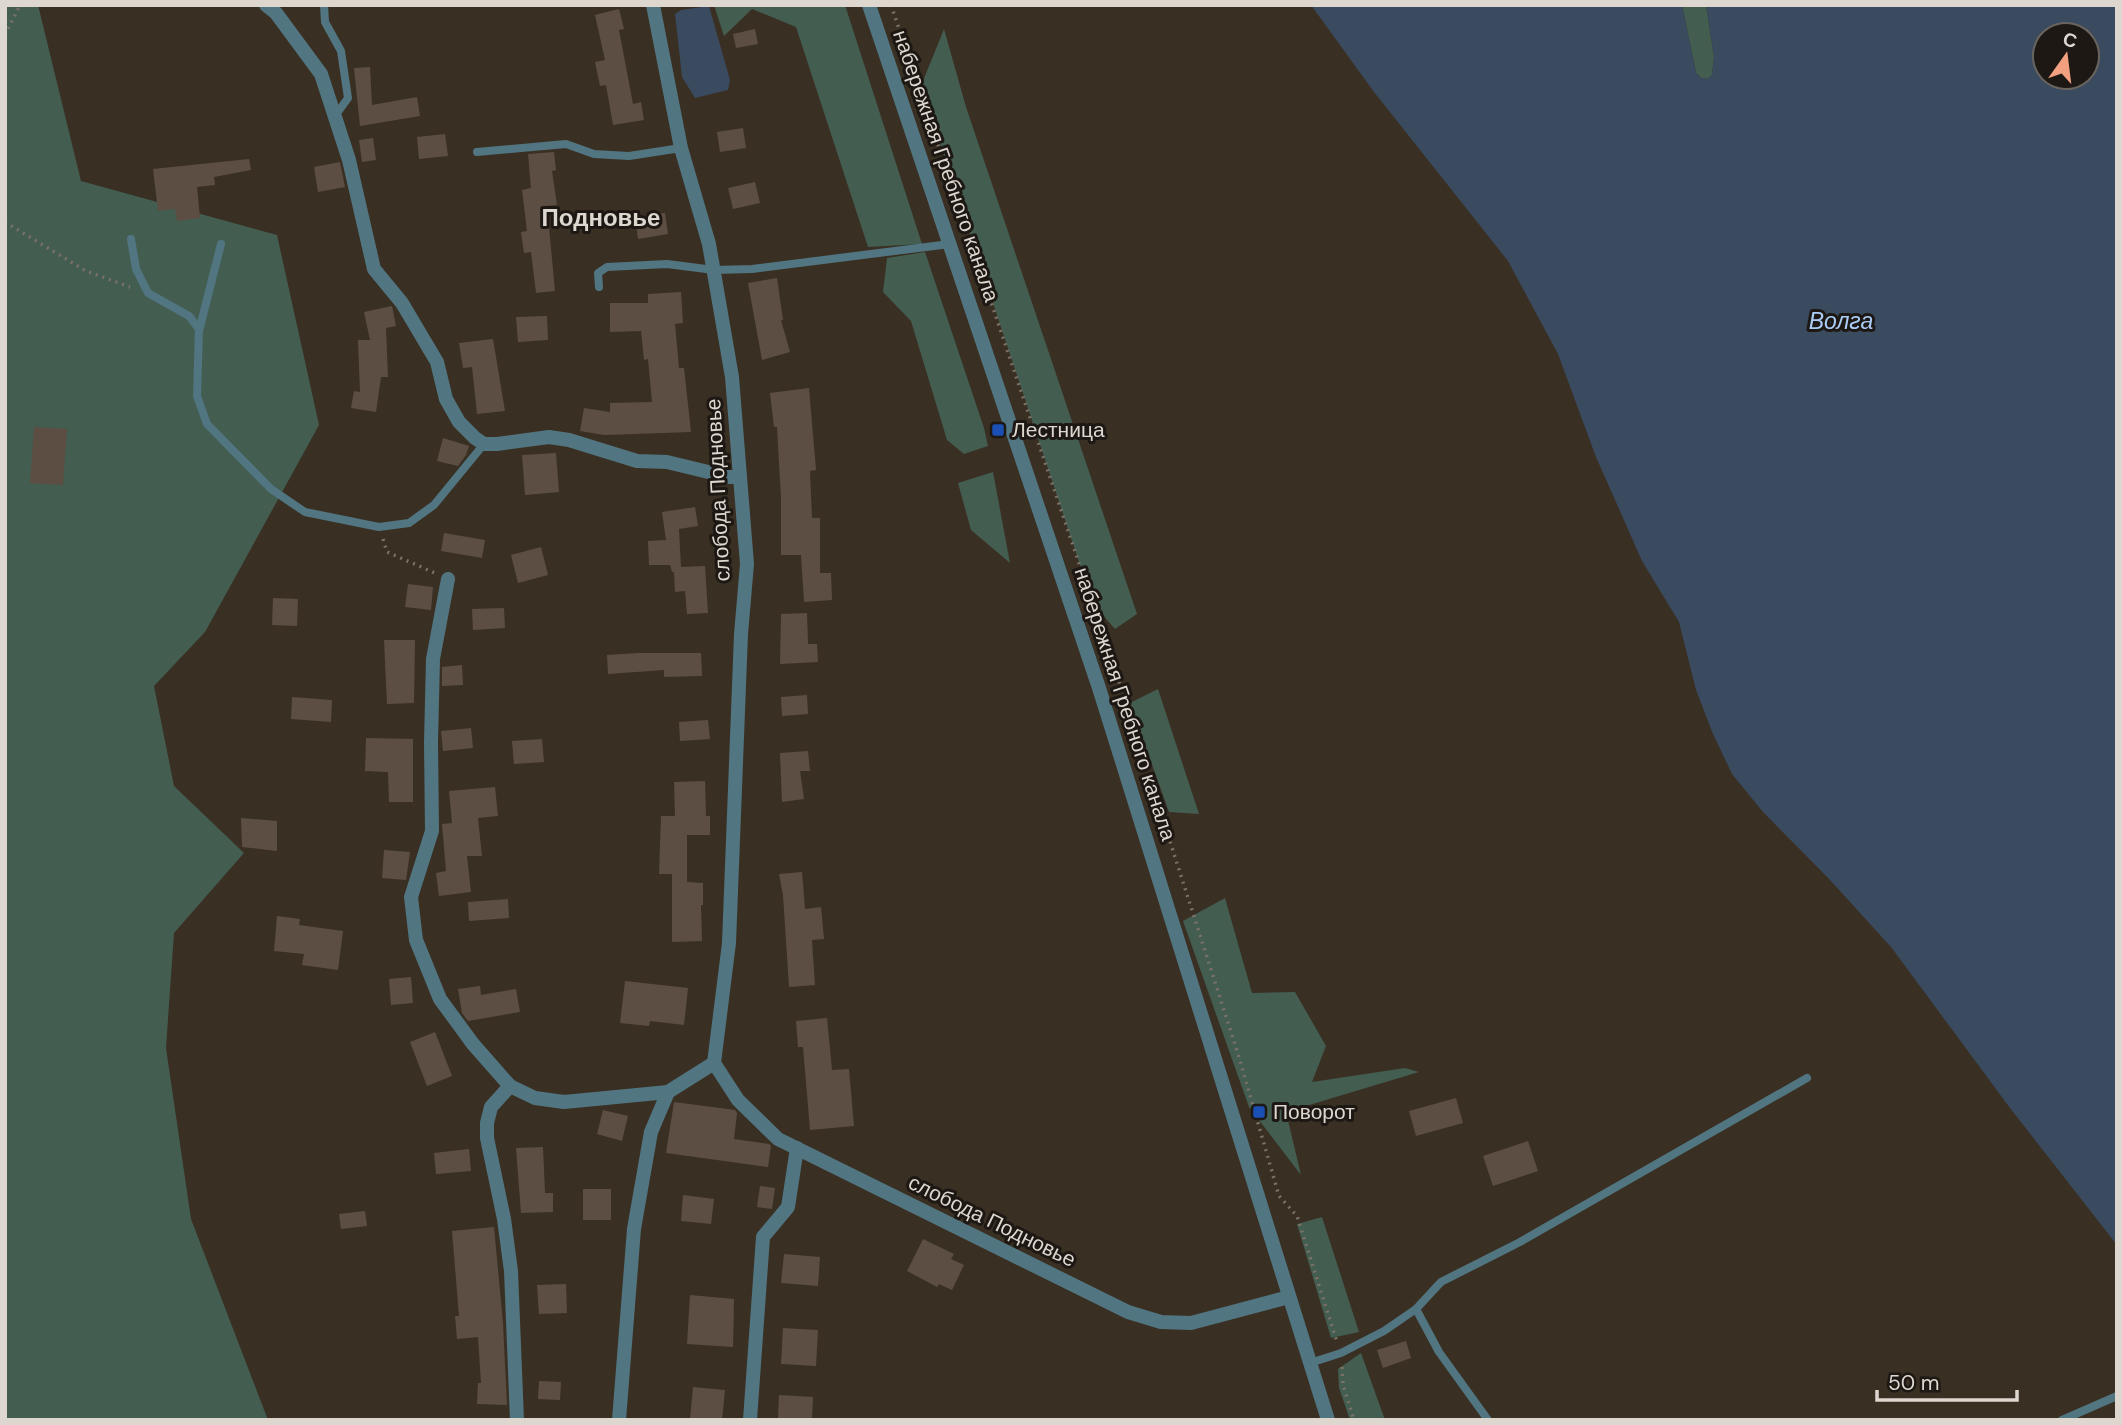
<svg xmlns="http://www.w3.org/2000/svg" width="2122" height="1425" font-family="'DM Sans',sans-serif">
	<style>
		.green { fill: #435d51 }
		.water { fill: #3a4a5f; fill-rule: evenodd }
		.building { fill: #5d4e44 }
		.lines { fill: none; stroke-linecap: round; stroke-linejoin: round }
		.path { stroke: #7a7167; stroke-width: 3.5; stroke-dasharray: 2 5; stroke-linecap: butt }
		.service { stroke: #517681; stroke-width: 8 }
		.minor { stroke: #517681; stroke-width: 14 }
		.tertiary { stroke: #517681; stroke-width: 14 }
		.transit-dot { fill: #1a4fb4; stroke: #1d1813; stroke-width: 2.5 }
		.labels { text-anchor: middle; dominant-baseline: central; stroke-width: 6; stroke-linejoin: round; paint-order: stroke }
		.street-label { font-size: 21px; fill: #ded7cf; stroke: #1d1813 }
		.poi-label { font-size: 21px; fill: #ded7cf; stroke: #1d1813; text-anchor: start }
		.water-label { font-size: 23px; font-style: italic; fill: #aaccf7; stroke: #1d1813 }
		.quarter-label { font-size: 24px; font-weight: bold; fill: #ded7cf; stroke: #1d1813 }
	</style>
	<rect width="100%" height="100%" fill="#3a2f23"/>
	<g class="green">
		<path d="M5 5H38L81 181 277 235 319 425 205 632 154 686 174 786 244 853 174 933 166 1048 191 1219 268 1420H5Z"/>
		<path d="M714 5H845L922 244 868 247 796 27 752 9 724 36Z"/>
		<path d="M1682 5H1706L1714 57 1712 75 1708 79 1701 78 1696 73Z"/>
		<path d="M944 29 966 107 1137 614 1115 629 1093 604 921 86Z"/>
		<path d="M925 252 984 428 988 446 964 454 947 440 911 321 883 292 887 258Z"/>
		<path d="M993 472 1010 563 971 530 958 483Z"/>
		<path d="M1158 689 1199 814 1169 812 1130 703Z"/>
		<path d="M1225 898 1252 993 1295 992 1326 1046 1312 1082 1405 1068 1419 1072 1286 1112 1301 1175 1249 1107 1183 921Z"/>
		<path d="M1322 1217 1359 1332 1331 1338 1297 1224Z"/>
		<path d="M1361 1353 1385 1420H1350L1339 1388 1338 1369Z"/>
	</g>
	<g class="water">
		<path d="M1311 5H1682L1696 73 1701 78 1708 79 1712 75 1714 57 1706 5H2117V1245L2010 1108 1891 947 1830 880 1763 812 1732 774 1713 734 1696 690 1679 622 1642 561 1596 457 1558 354 1508 261 1374 92ZM2045 35H2087V77H2045Z"/>
		<path d="M709 6 730 80 728 90 695 98 682 77 675 14 681 10Z"/>
	</g>
	<g class="building">
		<path d="M619 9 624 29 619 30 633 104 641 102 644 120 613 125 606 85 600 86 595 62 605 60 595 15Z"/>
		<path d="M755 29 758 44 736 48 733 34Z"/>
		<path d="M370 67 372 105 417 97 420 116 360 126 354 68Z"/>
		<path d="M743 128 746 148 720 152 717 132Z"/>
		<path d="M445 134 448 156 419 159 417 137Z"/>
		<path d="M373 138 376 160 362 162 359 140Z"/>
		<path d="M554 152 556 170 552 171 557 205 547 206 555 291 536 293 531 252 524 253 521 232 527 231 522 190 531 188 528 154Z"/>
		<path d="M249 159 251 170 214 177 215 185 197 187 200 218 177 221 175 209 158 211 153 169Z"/>
		<path d="M340 162 345 187 318 192 314 167Z"/>
		<path d="M755 182 760 203 733 209 728 188Z"/>
		<path d="M665 213 668 234 638 239 635 217Z"/>
		<path d="M777 278 783 320H781L790 352 762 360 748 283Z"/>
		<path d="M681 292 683 323 675 324 679 368H684L691 432 604 435 580 431 584 408 610 412V403L652 402 648 359 644 360 641 331 610 332V303H648V294Z"/>
		<path d="M392 306 396 326 386 328 388 377H381L376 412 351 408 354 391 360 392 358 340H370L364 312Z"/>
		<path d="M547 316 548 340 518 342 516 317Z"/>
		<path d="M493 339 505 411 477 414 472 367 463 368 459 343Z"/>
		<path d="M809 388 816 470 810 471 812 518H820V573H831L832 600 804 602 801 555H781V498L777 427H774L770 393Z"/>
		<path d="M34 427 67 429 63 485 30 483Z"/>
		<path d="M443 438 469 446 466 455 458 466 437 461Z"/>
		<path d="M556 453 559 492 525 495 522 455Z"/>
		<path d="M695 507 698 526 679 529 681 567 705 566 708 613 687 614 685 591 675 592 674 572H672L670 565H649L648 541 666 540 662 512Z"/>
		<path d="M444 533 485 540 482 558 441 551Z"/>
		<path d="M541 547 548 575 518 583 511 555Z"/>
		<path d="M408 584 433 587 431 610 405 607Z"/>
		<path d="M273 598 298 599 297 626 272 625Z"/>
		<path d="M504 608 505 628 473 630 472 609Z"/>
		<path d="M807 613 808 644H817L818 662 780 664 781 614Z"/>
		<path d="M384 640H415L414 703 387 704Z"/>
		<path d="M638 653H701L702 676 664 677V670L608 674 607 655Z"/>
		<path d="M462 665 463 685 442 686V667Z"/>
		<path d="M807 695 808 714 782 716 781 697Z"/>
		<path d="M292 697 332 700 331 722 291 719Z"/>
		<path d="M708 720 710 739 680 741 679 722Z"/>
		<path d="M471 728 473 748 443 751 441 731Z"/>
		<path d="M366 738 413 739V802H389L388 772 365 771Z"/>
		<path d="M542 739 544 762 514 764 512 741Z"/>
		<path d="M808 751 810 771H800L804 799 782 802 780 753Z"/>
		<path d="M705 781 706 816H710V835H687V882L703 883V905H701L702 941 672 942V874H659L661 816H675L674 782Z"/>
		<path d="M495 787 498 816 478 818 482 856H467L471 892 439 896 436 873 446 871 442 824 452 823 449 791Z"/>
		<path d="M241 818 277 821V851L242 847Z"/>
		<path d="M384 850 410 852 406 880 382 878Z"/>
		<path d="M802 872 805 909 821 907 824 939 812 940 815 985 789 987 783 895 779 874Z"/>
		<path d="M508 899 509 918 469 921 468 902Z"/>
		<path d="M277 916 300 919 299 925 343 931 338 970 302 965 304 954 274 951Z"/>
		<path d="M411 977 413 1003 391 1005 389 979Z"/>
		<path d="M625 981 688 988 684 1025 650 1021 649 1026 620 1023Z"/>
		<path d="M480 986 481 995 516 989 520 1012 468 1021 462 1013 458 989Z"/>
		<path d="M827 1018 832 1070 849 1069 854 1126 810 1130 803 1047H798L796 1021Z"/>
		<path d="M435 1032 452 1076 427 1086 410 1042Z"/>
		<path d="M1456 1098 1463 1123 1416 1136 1409 1111Z"/>
		<path d="M674 1102 735 1110 737 1113 734 1139 769 1144 771 1146 768 1167 666 1153Z"/>
		<path d="M603 1110 628 1116 622 1141 597 1134Z"/>
		<path d="M1528 1141 1538 1171 1493 1186 1483 1156Z"/>
		<path d="M543 1147 545 1193H553V1212L521 1213 516 1148Z"/>
		<path d="M469 1149 471 1171 436 1174 434 1153Z"/>
		<path d="M760 1186 775 1188 772 1209 757 1207Z"/>
		<rect x="583" y="1189" width="28" height="31"/>
		<path d="M683 1195 714 1199 711 1224 681 1221Z"/>
		<path d="M365 1211 367 1226 341 1229 339 1214Z"/>
		<path d="M494 1227 503 1323 507 1405 477 1404 478 1383H481L478 1337 457 1339 455 1316H459L452 1231Z"/>
		<path d="M923 1239 954 1254 951 1259 964 1265 952 1290 939 1284 937 1287 907 1271Z"/>
		<path d="M784 1254 820 1257 818 1286 781 1283Z"/>
		<path d="M566 1284 567 1313 539 1314 537 1285Z"/>
		<path d="M690 1295 734 1299 733 1347 687 1344Z"/>
		<path d="M783 1328 818 1330 816 1366 781 1364Z"/>
		<path d="M1406 1341 1411 1358 1383 1368 1377 1350Z"/>
		<path d="M539 1381 561 1382 560 1400 538 1399Z"/>
		<path d="M693 1387 725 1390 722 1420 690 1419Z"/>
		<path d="M779 1395 813 1397 812 1420H778Z"/>
	</g>
	<g class="lines">
		<g class="path">
			<path d="M891 5 1118 679 1239 1057 1279 1196 1297 1216 1337 1342"/>
			<path d="M5 35 20 5"/>
			<path d="M5 222 86 271 130 287"/>
			<path d="M383 539 387 552 435 573"/>
			<path d="M1342 1367 1343 1385 1354 1420"/>
		</g>
		<g class="service">
			<path d="M324 5 325 22 341 51 348 98 335 116"/>
			<path d="M477 152 566 144 594 154 629 156 681 148"/>
			<path d="M131 239 136 269 148 293 189 316 199 329 197 396 207 424 271 489 305 512 379 527 409 523 434 505 484 444"/>
			<path d="M599 287 598 273 607 267 667 264 714 270 752 269 950 244"/>
			<path d="M199 331 221 244"/>
			<path d="M1416 1309 1439 1352 1488 1420"/>
			<path d="M1310 1363 1341 1353 1384 1331 1416 1309 1441 1282 1520 1242 1807 1078"/>
			<path d="M2062 1420 2117 1396"/>
		</g>
		<g class="minor">
			<path d="M266 5 276 13 321 74 349 160 374 269 402 303 437 362 446 399 459 422 475 438 484 444H497L549 437 569 440 637 461 667 462 729 477H740"/>
			<path d="M653 5 681 148 709 244 732 377 747 564 741 634 729 943 714 1063 738 1100 778 1139 1128 1312 1161 1322 1191 1323 1289 1297"/>
			<path d="M448 579 433 659 431 742 432 831 411 897 416 940 440 999 473 1044 510 1086 535 1098 564 1102 668 1092"/>
			<path d="M510 1086 491 1107 487 1123V1138L504 1219 511 1271 517 1420"/>
			<path d="M619 1420 634 1229 651 1132 668 1092 714 1063"/>
			<path d="M750 1420 763 1237 788 1207 797 1148"/>
		</g>
		<path class="tertiary" d="M869 5 1099 688 1328 1420"/>
	</g>
	<g class="transit-dot">
		<rect x="991" y="423" width="14" height="14" rx="3.5"/>
		<rect x="1252" y="1105" width="14" height="14" rx="3.5"/>
	</g>
	<g class="labels">
		<g class="street-label">
			<text transform="translate(946 166) rotate(71)">набережная Гребного канала</text>
			<text transform="translate(718 490) rotate(-93)">слобода Подновье</text>
			<text transform="translate(1125 704) rotate(72)">набережная Гребного канала</text>
			<text transform="translate(992 1221) rotate(26)">слобода Подновье</text>
		</g>
		<g class="poi-label">
			<text x="1012" y="430">Лестница</text>
			<text x="1273" y="1112">Поворот</text>
		</g>
		<g class="water-label">
			<text x="1841" y="321">Волга</text>
		</g>
		<g class="quarter-label">
			<text x="601" y="217">Подновье</text>
		</g>
	</g>
	<rect width="2122" height="1425" fill="none" stroke="#ded7cf" stroke-width="14"/>
	<g transform="translate(2066 56) rotate(14)"><circle r="33" fill="#1d1813" stroke="#6a645e" stroke-width="2"/>
	<path d="M0-5L12 26L0 18L-12 26Z" fill="#f2a07f"/>
	<text y="-10" font-size="19" font-weight="bold" text-anchor="middle" fill="#ded7cf">С</text>
	</g>
	<path d="M1877 1390v10h140v-10" fill="none" stroke="#ded7cf" stroke-width="3.5"/>
	<text x="1888" y="1390" font-size="21" fill="#ded7cf" stroke="#1d1813" stroke-width="5" paint-order="stroke">50 m</text>
</svg>
